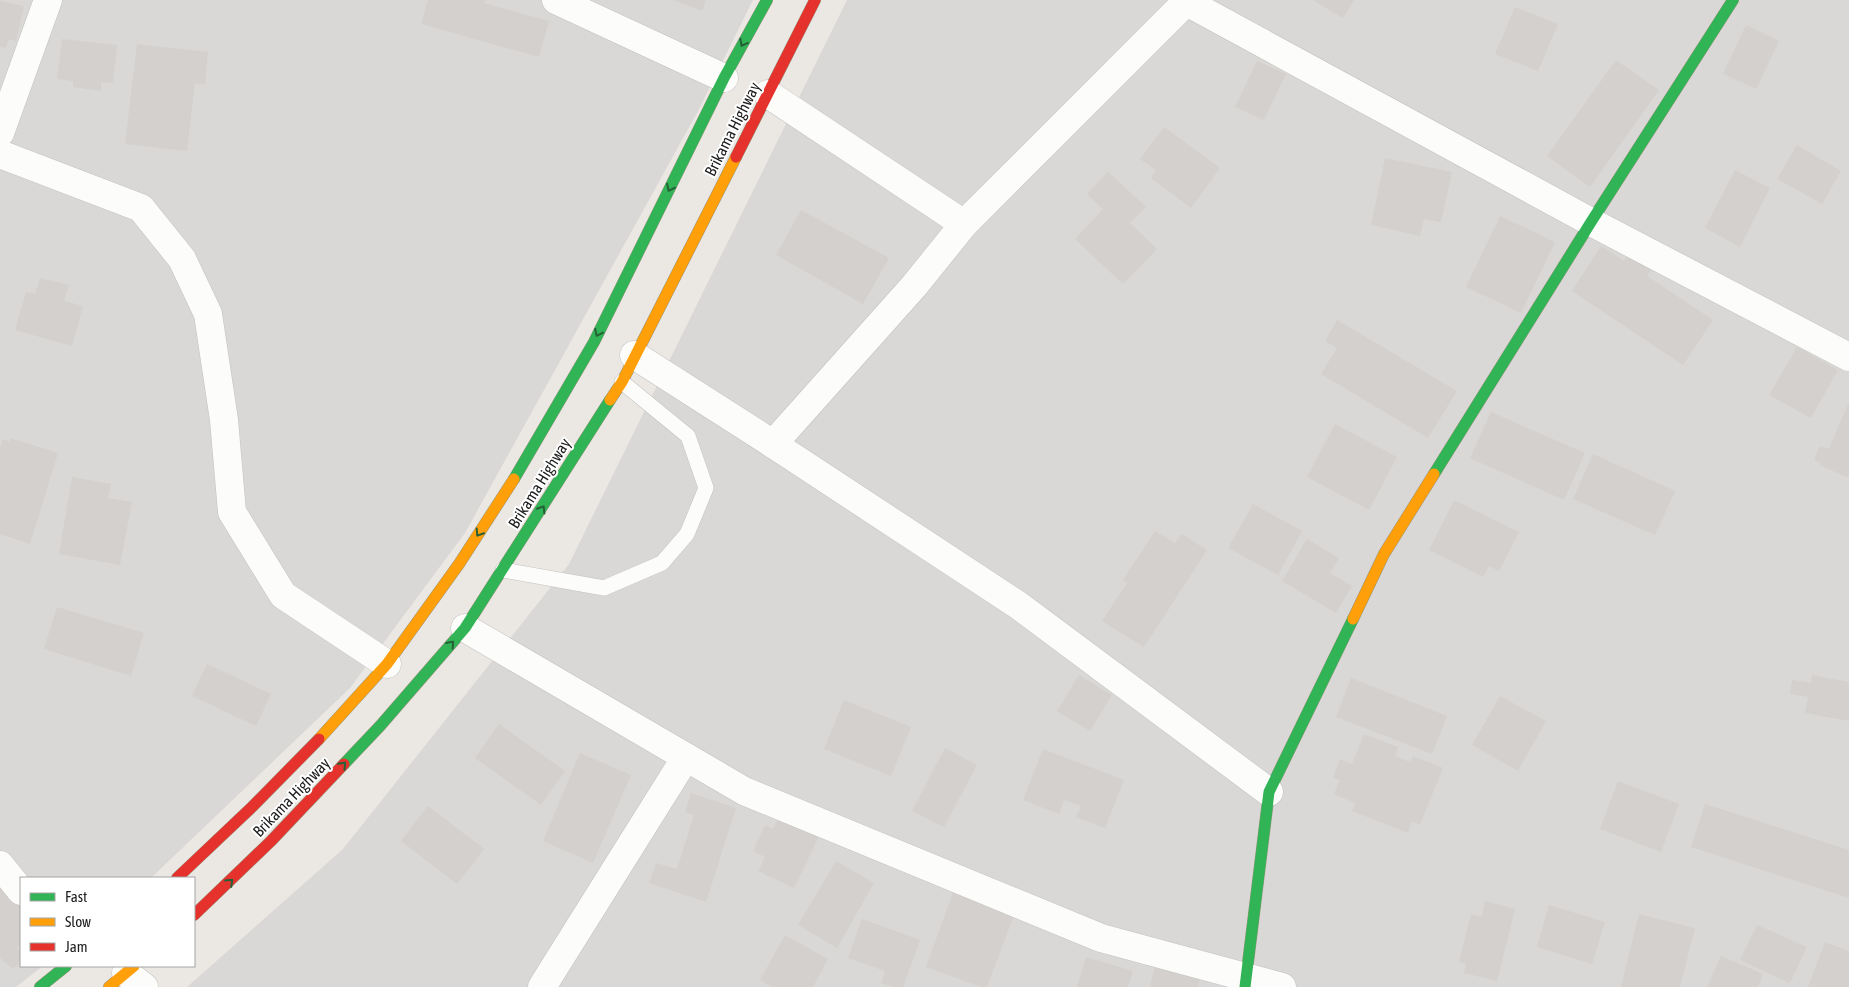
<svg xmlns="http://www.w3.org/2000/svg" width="1849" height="987" font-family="'Asap Condensed',sans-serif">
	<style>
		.residential { fill: #dad8d6 }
		.building { fill: #d3d0cd }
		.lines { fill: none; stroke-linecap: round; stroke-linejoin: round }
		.lane-casing { stroke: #c3c2c0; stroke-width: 16 }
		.street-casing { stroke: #c3c2c0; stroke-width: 29 }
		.fast-casing { stroke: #96947c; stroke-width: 12 }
		.slow-casing { stroke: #96947c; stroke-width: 12 }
		.jam-casing { stroke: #96947c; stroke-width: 12 }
		.lane { stroke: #fcfcfb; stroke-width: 15 }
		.street { stroke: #fcfcfb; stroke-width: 28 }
		.fast { stroke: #30b455; stroke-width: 11 }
		.slow { stroke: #ff9f0a; stroke-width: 11 }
		.jam { stroke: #e5322d; stroke-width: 11 }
		.oneway { stroke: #256036 }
		.labels { text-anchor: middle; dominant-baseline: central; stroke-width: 4; stroke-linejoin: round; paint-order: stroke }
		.street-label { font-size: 16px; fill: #1c1c1c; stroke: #fff }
	</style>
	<rect width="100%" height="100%" fill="#ebe8e4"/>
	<g class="residential">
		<path d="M0 0H753L697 113 465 533 350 688 151 878H21V966H43L16 987H0Z"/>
		<path d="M847 0H1849V987H187L343 849 569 564Z"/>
	</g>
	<g class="building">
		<path d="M428 0H485L484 3 549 21 539 57 421 24Z"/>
		<path d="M673 0H706L702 11Z"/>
		<path d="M1313 0H1354L1343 18Z"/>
		<path d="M0 1 24 6 16 41 9 39 6 48 0 47Z"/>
		<path d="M1515 7 1558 24 1538 71 1495 54Z"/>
		<path d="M1746 25 1779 41 1756 89 1723 74Z"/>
		<path d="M62 39 117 45 113 83 101 82V91L73 87V81L57 79Z"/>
		<path d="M137 44 208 52 205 85 195 83 187 151 125 144Z"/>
		<path d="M1616 60 1659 90 1590 187 1547 156Z"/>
		<path d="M1257 61 1286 74 1264 120 1235 107Z"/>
		<path d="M1164 127 1220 168 1191 208 1151 178 1156 170 1140 159Z"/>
		<path d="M1797 145 1841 171 1822 204 1777 179Z"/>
		<path d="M1385 158 1452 172 1441 222 1424 219 1420 236 1371 225Z"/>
		<path d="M1735 170 1770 188 1740 247 1705 228Z"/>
		<path d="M1108 172 1146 207 1130 223 1157 249 1123 284 1075 239 1103 209 1087 194Z"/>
		<path d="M801 210 889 258 863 304 776 255Z"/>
		<path d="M1500 216 1555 242 1521 313 1466 287Z"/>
		<path d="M1601 246 1624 261 1632 247 1656 263 1647 276 1713 320 1683 365 1572 291Z"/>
		<path d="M40 278 69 285 64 301 83 306 72 346 15 330 26 292 35 294Z"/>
		<path d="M1337 320 1457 391 1428 438 1321 374 1337 348 1325 341Z"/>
		<path d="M1797 347 1838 370 1811 418 1769 395Z"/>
		<path d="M1849 402V478L1820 465V463L1814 460 1820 446 1829 449Z"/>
		<path d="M1491 412 1585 453 1564 500 1470 458Z"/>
		<path d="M1335 424 1397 457 1369 510 1307 477Z"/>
		<path d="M10 438 58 453 30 544 0 534V448L3 439 10 442Z"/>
		<path d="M1593 454 1675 491 1655 535 1573 499Z"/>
		<path d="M72 477 111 484 108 498 132 502 120 565 59 554Z"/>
		<path d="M1454 500 1519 532 1499 571 1489 566 1483 577 1429 550Z"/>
		<path d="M1253 504 1302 531 1278 575 1228 548Z"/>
		<path d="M1155 531 1175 543 1182 534 1207 550 1144 647 1102 621 1127 583 1123 580Z"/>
		<path d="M1307 539 1339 558 1330 573 1352 586 1336 613 1282 581Z"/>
		<path d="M57 607 144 633 131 676 44 649Z"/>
		<path d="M207 664 271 694 256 726 192 696Z"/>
		<path d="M1079 675 1112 695 1090 731 1057 711Z"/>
		<path d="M1812 675 1849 682V721L1805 713 1808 697 1790 694 1792 680 1811 683Z"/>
		<path d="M1351 678 1447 716 1432 754 1336 717Z"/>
		<path d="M1500 696 1546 721 1518 771 1472 745Z"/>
		<path d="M844 700 911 727 891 776 824 749Z"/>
		<path d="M499 724 565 771 541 805 475 758Z"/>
		<path d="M1364 734 1398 747 1395 756 1410 762 1413 756 1443 768 1420 825 1412 821 1408 833 1352 811 1355 803 1334 794 1340 780 1333 778 1340 759 1352 764Z"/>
		<path d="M945 748 977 765 944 827 912 811Z"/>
		<path d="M1043 749 1124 780 1105 828 1076 817 1081 806 1064 800 1059 814 1023 800Z"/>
		<path d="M580 753 631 775 593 863 543 841Z"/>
		<path d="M1618 781 1679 804 1661 852 1600 829Z"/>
		<path d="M691 793 736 808 706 902 649 883 656 863 677 869 694 815 685 812Z"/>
		<path d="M1705 804 1849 850V898L1691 847Z"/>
		<path d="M428 806 484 849 457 884 401 841Z"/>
		<path d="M783 809 823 828 794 888 758 871 765 857 753 851 765 825 773 829Z"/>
		<path d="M836 861 874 883 837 948 798 925Z"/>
		<path d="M956 884 1017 907 987 987H981L926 967Z"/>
		<path d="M0 887 21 906V944L17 948 21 951V960L13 969 0 958Z"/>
		<path d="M1485 901 1515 909 1497 981 1464 973 1466 964 1459 962 1471 914 1482 917Z"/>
		<path d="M1549 905 1605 922 1592 964 1537 947Z"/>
		<path d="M1639 914 1695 928 1680 987H1621Z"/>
		<path d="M862 919 920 940 903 987H893L881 983 885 971 848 958Z"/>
		<path d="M1757 925 1807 947 1790 983 1740 960Z"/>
		<path d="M785 935 828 959 813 987H771L760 980Z"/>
		<path d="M1825 942 1849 951V987H1808Z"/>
		<path d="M1721 956 1763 974 1758 987H1707Z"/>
		<path d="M1086 957 1133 971 1128 987H1077Z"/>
		<path d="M1157 957 1202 968 1198 987H1150Z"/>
	</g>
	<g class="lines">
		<g class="lane-casing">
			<path id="lane" d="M503 570 604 588 662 563 687 534 706 488 688 436 622 382"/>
		</g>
		<g class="street-casing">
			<g id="street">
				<path d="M556 0 724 78"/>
				<path d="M1183 0 1591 222 1849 357"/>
				<path d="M768 94 964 224"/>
				<path d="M0 133 48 0"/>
				<path d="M0 154 141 208 182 259 208 314 224 420 232 512 283 595 387 664"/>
				<path d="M634 355 773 444 1018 605 1269 792"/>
				<path d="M773 444 914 286 964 224 1188 0"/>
				<path d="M465 628 744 791 1101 938 1282 987"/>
				<path d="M0 865 21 891"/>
				<path d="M126 973 144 987"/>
				<path d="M542 987 686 757"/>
			</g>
		</g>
		<g class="fast-casing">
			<g id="fast">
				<path d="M1434 474 1591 222 1733 0"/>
				<path d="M514 479 594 342 724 78 767 0"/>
				<path d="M344 764 380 726 465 628 610 400"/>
				<path d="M40 987 66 966"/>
				<path d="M1245 987 1269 792 1353 619"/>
			</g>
		</g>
		<g class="slow-casing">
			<g id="slow">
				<path d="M610 400 622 382 736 157"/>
				<path d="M1353 619 1384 554 1434 474"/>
				<path d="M319 739 387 664 459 564 514 479"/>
				<path d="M109 987 134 966"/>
			</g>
		</g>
		<g class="jam-casing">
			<g id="jam">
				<path d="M736 157 815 0"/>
				<path d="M177 878 252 807 319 739"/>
				<path d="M194 915 271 841 344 764"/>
			</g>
		</g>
		<use href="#lane" class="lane"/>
		<use href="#street" class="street"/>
		<use href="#fast" class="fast"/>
		<use href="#slow" class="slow"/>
		<use href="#jam" class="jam"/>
	</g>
	<defs><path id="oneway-chevron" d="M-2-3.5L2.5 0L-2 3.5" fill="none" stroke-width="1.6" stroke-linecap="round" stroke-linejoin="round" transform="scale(1.25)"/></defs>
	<g class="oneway">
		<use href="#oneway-chevron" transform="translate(743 43) rotate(119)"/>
		<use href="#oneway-chevron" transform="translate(670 188) rotate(116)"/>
		<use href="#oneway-chevron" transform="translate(598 333) rotate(116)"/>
		<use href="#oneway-chevron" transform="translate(542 509) rotate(-58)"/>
		<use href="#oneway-chevron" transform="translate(479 533) rotate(123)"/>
		<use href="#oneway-chevron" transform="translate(451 644) rotate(-49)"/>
		<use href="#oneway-chevron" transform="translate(343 765) rotate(-47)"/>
		<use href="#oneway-chevron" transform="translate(230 882) rotate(-44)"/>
	</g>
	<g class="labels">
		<g class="street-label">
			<text transform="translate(732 129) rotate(-63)">Brikama Highway</text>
			<text transform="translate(539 483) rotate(-58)">Brikama Highway</text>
			<text transform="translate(291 797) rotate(-46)">Brikama Highway</text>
		</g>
	</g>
	<rect x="20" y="877" width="175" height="90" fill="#ffffff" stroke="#a4a4a4"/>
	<rect x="30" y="893" width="25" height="8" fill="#30b455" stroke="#a4a4a4"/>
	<text x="65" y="902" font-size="15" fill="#1c1c1c">Fast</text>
	<rect x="30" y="918" width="25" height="8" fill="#ff9f0a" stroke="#a4a4a4"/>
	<text x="65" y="927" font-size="15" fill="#1c1c1c">Slow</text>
	<rect x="30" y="943" width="25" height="8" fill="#e5322d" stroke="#a4a4a4"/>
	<text x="65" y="952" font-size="15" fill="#1c1c1c">Jam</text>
</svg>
